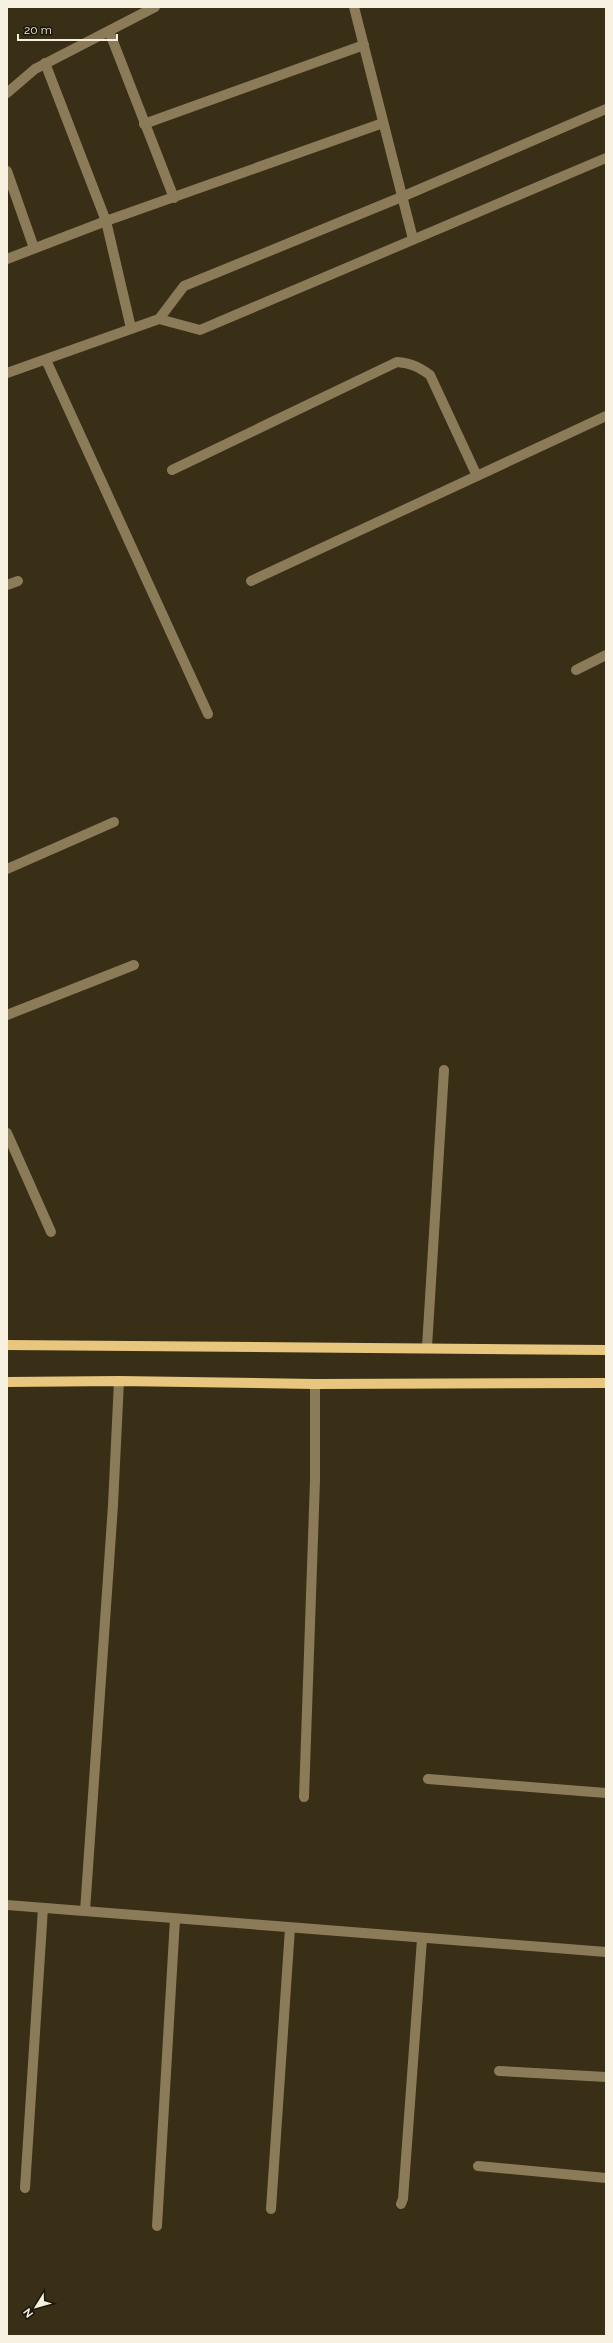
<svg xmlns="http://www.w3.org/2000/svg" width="613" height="2343" font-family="Raleway,sans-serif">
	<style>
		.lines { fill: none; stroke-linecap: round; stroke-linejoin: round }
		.minor { stroke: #8b7b59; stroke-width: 10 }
		.major { stroke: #e8c67e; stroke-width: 10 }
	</style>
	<rect width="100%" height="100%" fill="#392e16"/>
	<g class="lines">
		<g class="minor">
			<path d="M354 7 413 239"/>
			<path d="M109 31 174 198"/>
			<path d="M45 63 106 221 131 328"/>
			<path d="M7 93 35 69 155 7"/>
			<path d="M144 124 364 45"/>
			<path d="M7 171 34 248"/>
			<path d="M7 259 106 221 383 123"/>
			<path d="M159 319 184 286 404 196 606 109"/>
			<path d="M46 360 208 714"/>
			<path d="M7 373 159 319 200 330 606 158"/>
			<path d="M172 470 397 362C411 363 419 367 430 375L477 476"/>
			<path d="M251 581 606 416"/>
			<path d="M7 585 18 581"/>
			<path d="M576 670 606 655"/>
			<path d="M7 869 114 822"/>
			<path d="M7 1015 134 965"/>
			<path d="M7 1133 51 1232"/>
			<path d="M427 1347 444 1070"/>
			<path d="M428 1779 606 1793"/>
			<path d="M304 1797 315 1480V1384"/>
			<path d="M7 1905 606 1952"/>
			<path d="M85 1911 113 1505 119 1381"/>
			<path d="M499 2071 606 2077"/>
			<path d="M478 2166 606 2178"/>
			<path d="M25 2188 43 1908"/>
			<path d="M401 2204 403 2199 422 1939"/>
			<path d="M271 2209 290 1928"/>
			<path d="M157 2226 175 1919"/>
		</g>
		<g class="major">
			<path d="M7 1345 606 1350"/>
			<path d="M7 1382 119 1381 315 1384 606 1383"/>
		</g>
	</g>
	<rect width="613" height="2343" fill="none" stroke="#f6f0e1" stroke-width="16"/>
	<g transform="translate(36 2307) rotate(233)" stroke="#1c170c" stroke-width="3" paint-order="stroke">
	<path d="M0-3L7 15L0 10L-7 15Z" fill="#f6f0e1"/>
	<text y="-6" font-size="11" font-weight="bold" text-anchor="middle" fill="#f6f0e1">N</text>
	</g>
	<path d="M18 34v6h99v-6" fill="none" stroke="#f6f0e1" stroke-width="2"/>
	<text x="24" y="34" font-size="12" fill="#f6f0e1" stroke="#1c170c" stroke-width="3" paint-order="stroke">20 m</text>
</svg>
